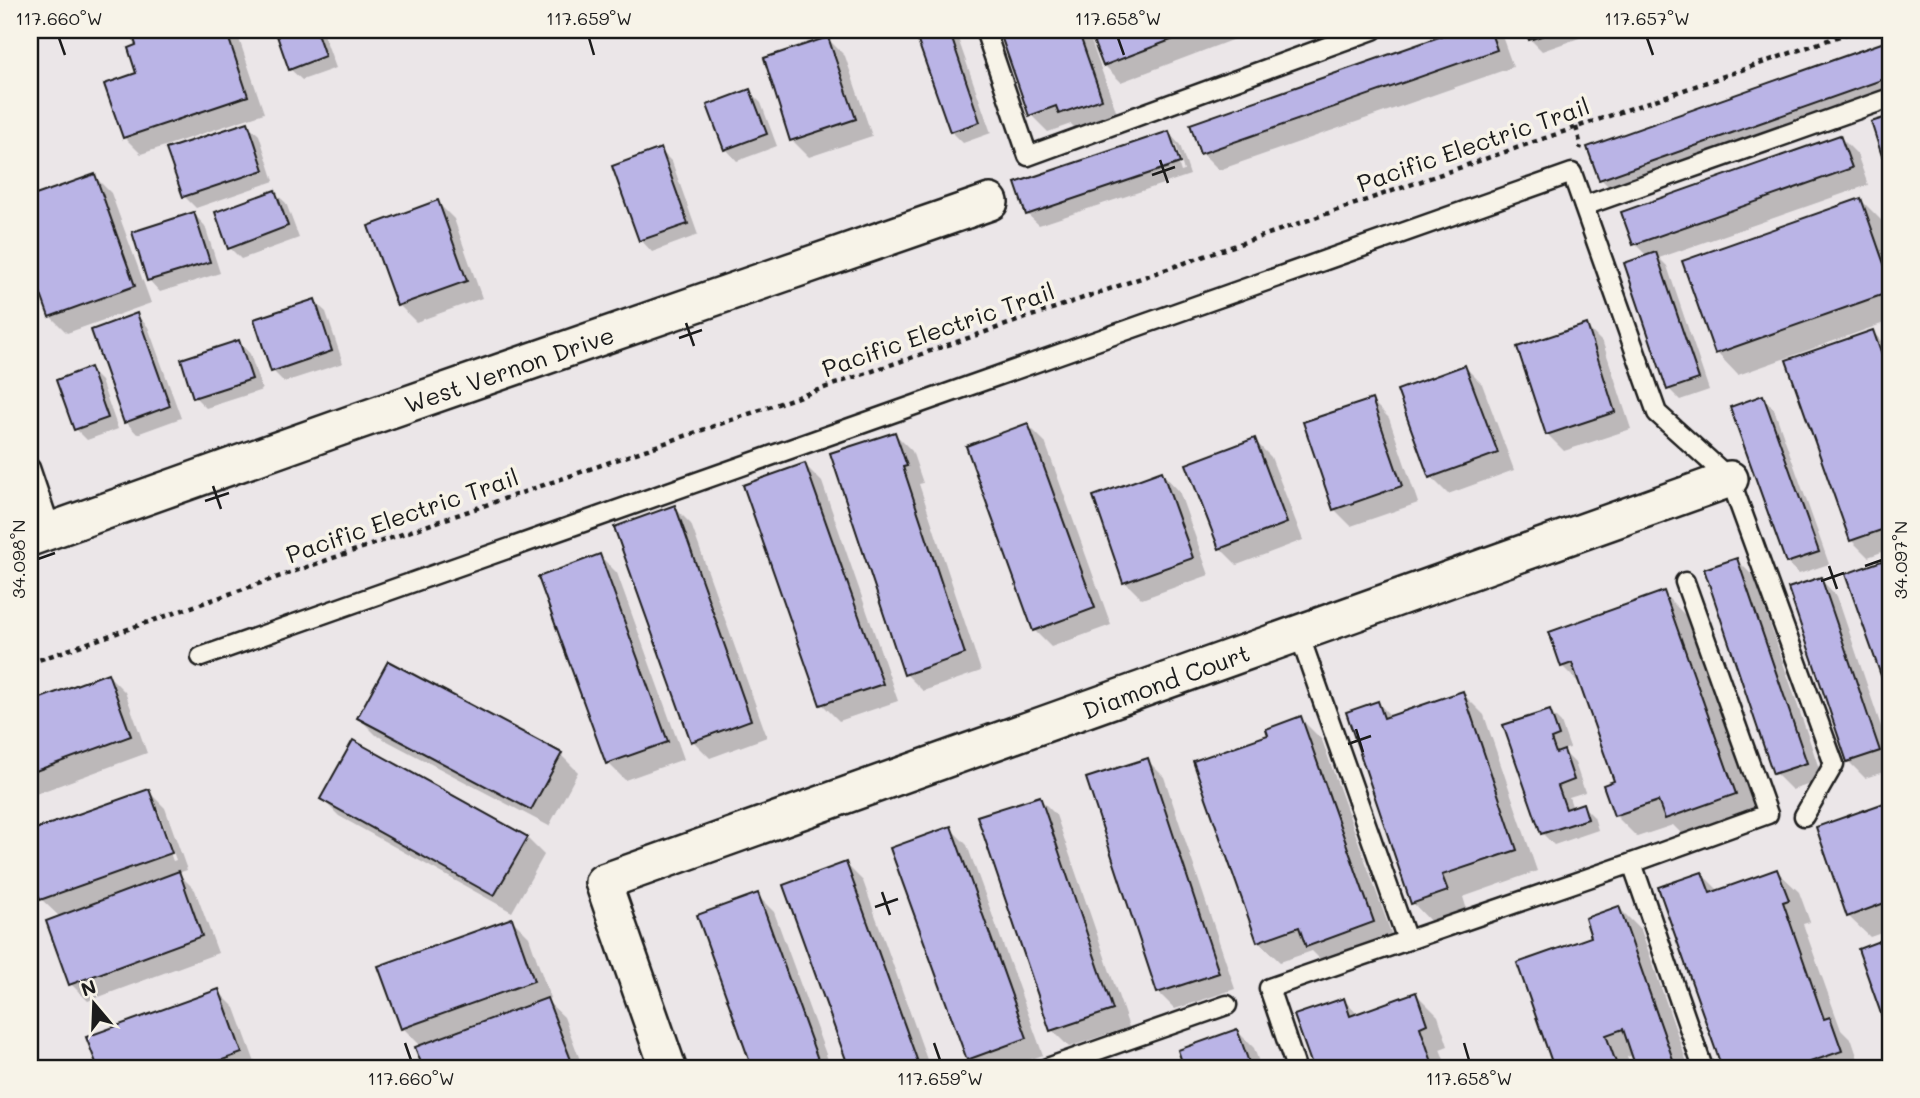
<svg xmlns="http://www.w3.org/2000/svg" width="1920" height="1098" font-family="Mali,sans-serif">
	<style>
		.shadow { fill: #0003; fill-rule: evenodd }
		.building { fill: #bab4e6; stroke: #1c1c1c; stroke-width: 2 }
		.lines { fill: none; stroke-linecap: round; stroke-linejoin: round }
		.lane-casing { stroke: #1c1c1c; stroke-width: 23 }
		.street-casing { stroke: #1c1c1c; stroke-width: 40 }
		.path { stroke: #1c1c1c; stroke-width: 4.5; stroke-dasharray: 5 5; stroke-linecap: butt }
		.lane { stroke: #f7f3e8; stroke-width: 18 }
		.street { stroke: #f7f3e8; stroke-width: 35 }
		.ticks { fill: none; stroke: #1c1c1c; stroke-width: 2.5 }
		.labels { text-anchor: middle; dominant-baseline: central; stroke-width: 7; stroke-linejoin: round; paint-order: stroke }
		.street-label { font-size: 24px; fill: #1c1c1c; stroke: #f7f3e8 }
		.neatline { fill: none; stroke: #1c1c1c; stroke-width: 2.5 }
		.ticks-label { font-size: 18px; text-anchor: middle; fill: #1c1c1c }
	</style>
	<rect width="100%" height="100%" fill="#ebe6e8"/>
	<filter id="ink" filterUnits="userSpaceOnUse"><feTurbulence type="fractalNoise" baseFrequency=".0143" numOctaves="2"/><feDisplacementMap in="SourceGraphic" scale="14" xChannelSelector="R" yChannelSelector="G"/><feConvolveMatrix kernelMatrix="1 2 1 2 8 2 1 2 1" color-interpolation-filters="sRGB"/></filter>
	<g filter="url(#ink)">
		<g class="shadow">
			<path d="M133 30H236L264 113 141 154 124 137 138 74V46Z"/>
			<path d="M276 30H322L336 68 302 80 290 69Z"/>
			<path d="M916 30H955L991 133 963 143 951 131Z"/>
			<path d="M1001 30H1087L1118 116 1077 130 1071 124 1048 132 1031 115Z"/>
			<path d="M1091 30H1258L1121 82 1104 65Z"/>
			<path d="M1464 30H1494L1503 39 1513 67 1219 170 1202 153 1192 125Z"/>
			<path d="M1527 30H1602L1542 51 1530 39Z"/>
			<path d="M828 39 845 56 872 136 809 157 792 140Z"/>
			<path d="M1890 42V106L1623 201 1601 179 1590 149Z"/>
			<path d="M749 91 761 103 777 146 737 161 726 149Z"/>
			<path d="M1890 117V162L1884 155 1873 123Z"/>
			<path d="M247 124 259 135 274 181 196 208 184 196Z"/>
			<path d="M1169 133 1180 145 1190 175 1039 225 1027 214ZM1172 144H1176L1184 171 1181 172Z"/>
			<path d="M1840 137 1857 154 1868 185 1659 258 1667 266 1709 390 1680 400 1669 389 1648 257 1635 244Z"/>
			<path d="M660 150 672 162 698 235 652 252 641 240Z"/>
			<path d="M94 176 111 193 151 303 67 333 50 316 30 259V199Z"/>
			<path d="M274 192 286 203 299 238 241 259 230 248Z"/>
			<path d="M1861 200 1883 222 1890 244V321L1738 375 1717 353Z"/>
			<path d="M437 202 454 219 482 298 416 322 399 305Z"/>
			<path d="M194 214 205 226 220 273 160 292 149 280Z"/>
			<path d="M314 301 326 312 343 363 284 382 273 371Z"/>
			<path d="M137 315 148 327 181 418 137 434 126 422 93 331Z"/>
			<path d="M1586 326 1603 343 1631 429 1564 451 1547 434Z"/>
			<path d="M1873 332 1890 351V549L1868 557 1851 540Z"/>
			<path d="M239 342 250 354 262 390 206 408 195 397Z"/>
			<path d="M1465 367 1482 384 1514 470 1448 494 1431 477Z"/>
			<path d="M89 369 101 381 118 429 87 440 76 429Z"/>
			<path d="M1762 397 1774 409 1829 564 1799 574 1787 563Z"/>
			<path d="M1372 401 1389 418 1418 503 1351 526 1334 509Z"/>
			<path d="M1028 425 1045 442 1111 625 1051 647 1034 630Z"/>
			<path d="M895 434 912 451 923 483 919 484 981 671 923 691 906 674Z"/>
			<path d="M1254 440 1271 457 1303 540 1237 565 1220 548Z"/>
			<path d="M805 465 822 482 898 701 839 721 822 704Z"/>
			<path d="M1162 473 1179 491 1209 575 1142 599 1125 582 1095 497Z"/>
			<path d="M674 507 691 524 767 737 710 758 693 741Z"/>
			<path d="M600 556 617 573 684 759 625 780 608 763Z"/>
			<path d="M1737 560 1754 577 1823 780 1792 790 1775 773Z"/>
			<path d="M1890 560V696L1848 575Z"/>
			<path d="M1820 579 1837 596 1890 753V770L1865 778 1848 761Z"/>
			<path d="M1663 593 1685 615 1757 816 1688 840 1673 825 1637 837 1615 815 1616 782 1582 686 1562 666Z"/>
			<path d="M108 675 125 692 147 753 30 796V704Z"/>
			<path d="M1462 693 1484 715 1537 871 1463 897 1468 913 1434 925 1413 903 1378 703 1392 717Z"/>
			<path d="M1550 712 1561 723 1570 748 1562 750 1575 763 1585 792 1569 797 1573 809 1582 805 1594 817 1598 830 1554 845 1542 833Z"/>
			<path d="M359 718 561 755 578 772 549 826 376 735Z"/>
			<path d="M1300 718 1322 740 1395 944 1329 968 1312 951 1280 962 1258 941 1270 736Z"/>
			<path d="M1147 760 1164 777 1235 989 1175 1009 1158 992Z"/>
			<path d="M148 791 165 808 187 870 178 873 195 890 218 953 88 1001 71 984 60 917 41 899 30 867V833ZM154 809H158L176 860 173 861Z"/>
			<path d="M1039 798 1056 815 1129 1027 1069 1047 1052 1030Z"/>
			<path d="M322 799 527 838 544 855 512 912 339 816Z"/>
			<path d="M1890 803V930L1870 937 1848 916 1818 828Z"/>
			<path d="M950 828 967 845 1043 1055 1006 1068H977L968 1059Z"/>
			<path d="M846 864 863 881 930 1068H851L785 886Z"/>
			<path d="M1777 871 1799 892 1810 922 1803 924 1841 1030 1852 1041 1861 1068H1724L1660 889 1702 874 1719 891Z"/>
			<path d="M757 895 774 912 831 1068H754L699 916Z"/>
			<path d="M1619 908 1641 930 1689 1068H1638L1633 1055 1627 1057 1631 1068H1556L1519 964 1594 938Z"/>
			<path d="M512 920 529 937 550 998 546 1000 564 1017 583 1068H425L418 1048 422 1047 403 1028Z"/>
			<path d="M218 991 235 1008 257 1068H99L88 1038Z"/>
			<path d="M1416 994 1438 1016 1448 1046 1440 1049 1447 1068H1314L1296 1016 1344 1000 1358 1015Z"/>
			<path d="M1237 1031 1254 1048 1261 1068H1186L1180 1051Z"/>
		</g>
		<g class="building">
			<path d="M131 30H226L248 96 123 138 104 84 136 73 128 48 136 45Z"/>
			<path d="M275 30H316L325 56 289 70Z"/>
			<path d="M914 30H949L980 122 950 132Z"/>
			<path d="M999 30H1078L1102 99 1059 114 1056 106 1029 116Z"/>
			<path d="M1089 30H1197L1103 66Z"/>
			<path d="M1459 30H1490L1497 50 1200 154 1190 124Z"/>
			<path d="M1525 30H1559L1529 40Z"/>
			<path d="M828 37 856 119 790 141 764 58Z"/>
			<path d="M1890 40V77L1599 180 1587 147Z"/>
			<path d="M750 89 767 134 724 150 707 105Z"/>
			<path d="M1890 116V153L1882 156 1871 122Z"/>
			<path d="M248 122 264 170 183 197 166 149Z"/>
			<path d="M1169 131 1180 163 1026 215 1015 183Z"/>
			<path d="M1840 135 1852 168 1633 245 1621 212Z"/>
			<path d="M661 148 688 224 639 241 612 166Z"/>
			<path d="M95 174 135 286 49 317 30 264V197Z"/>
			<path d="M275 190 288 226 228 249 215 212Z"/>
			<path d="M1861 198 1890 281V292L1715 354 1682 261Z"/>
			<path d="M438 200 467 281 397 306 368 226Z"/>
			<path d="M194 212 210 262 147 281 132 232Z"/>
			<path d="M1656 252 1699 379 1667 390 1624 263Z"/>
			<path d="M315 299 332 351 271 372 254 319Z"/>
			<path d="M137 313 170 406 124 423 91 330Z"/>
			<path d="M1587 324 1615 412 1546 435 1517 347Z"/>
			<path d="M1873 330 1890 378V527L1850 541 1786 360Z"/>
			<path d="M239 340 252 379 193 398 181 359Z"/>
			<path d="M1465 365 1498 453 1429 478 1397 390Z"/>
			<path d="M90 367 108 418 74 430 56 380Z"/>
			<path d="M1763 395 1819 552 1786 563 1730 407Z"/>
			<path d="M1372 399 1402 486 1333 510 1303 422Z"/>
			<path d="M1028 423 1095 608 1033 631 966 446Z"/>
			<path d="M895 432 907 466 903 467 965 654 904 675 830 453Z"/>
			<path d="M1255 438 1287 523 1219 549 1186 464Z"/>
			<path d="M805 463 883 684 820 705 743 485Z"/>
			<path d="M1162 471 1193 558 1123 583 1093 496Z"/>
			<path d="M675 505 751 720 691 742 614 527Z"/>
			<path d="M600 554 668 742 606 764 538 577Z"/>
			<path d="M1737 558 1807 763 1773 774 1704 569Z"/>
			<path d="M1890 558V701L1845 574Z"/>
			<path d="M1821 577 1880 751 1847 762 1788 588Z"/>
			<path d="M1664 591 1736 794 1665 819 1658 801 1614 816 1603 785 1614 781 1572 663 1561 667 1549 632Z"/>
			<path d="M388 661 562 753 531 810 357 718Z"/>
			<path d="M108 673 131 736 30 773V702Z"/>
			<path d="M1463 691 1517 850 1442 875 1448 891 1411 904 1346 712 1378 701 1384 718Z"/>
			<path d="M1550 710 1559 736 1551 739 1556 753 1564 750 1574 780 1558 786 1566 809 1583 803 1588 819 1541 834 1503 725Z"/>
			<path d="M1301 716 1374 922 1306 947 1299 927 1257 942 1193 761 1268 735 1266 729Z"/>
			<path d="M353 740 528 837 494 896 320 799Z"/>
			<path d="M1148 758 1219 973 1157 993 1086 778Z"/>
			<path d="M149 789 172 853 40 900 30 872V831Z"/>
			<path d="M1040 796 1113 1010 1050 1031 977 816Z"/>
			<path d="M1890 801V901L1847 917 1816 827Z"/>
			<path d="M951 826 1027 1038 967 1060 890 848Z"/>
			<path d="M846 862 920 1068H849L783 885Z"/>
			<path d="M1777 869 1789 900 1783 902 1824 1019 1830 1017 1842 1051 1793 1068H1722L1658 887 1702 872 1710 893Z"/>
			<path d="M179 871 202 936 69 985 46 921Z"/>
			<path d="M758 893 821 1068H752L697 915Z"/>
			<path d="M1619 906 1676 1068H1636L1623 1029 1606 1035 1618 1068H1554L1517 963 1591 937 1585 918Z"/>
			<path d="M512 918 534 981 401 1029 378 966Z"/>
			<path d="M1890 937V1039L1858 949Z"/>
			<path d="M219 989 242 1053 200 1068H98L86 1037Z"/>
			<path d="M1416 992 1427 1024 1420 1027 1434 1068H1313L1294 1015 1344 998 1350 1016Z"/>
			<path d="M547 998 571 1060 547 1068H423L415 1047Z"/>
			<path d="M1237 1029 1251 1068H1184L1178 1050Z"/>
		</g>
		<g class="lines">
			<g class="lane-casing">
				<g id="lane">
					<path d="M985 30 1028 156 1373 30"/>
					<path d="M1584 206 1890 98"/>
					<path d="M30 468 51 530"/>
					<path d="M1685 582 1768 814 1632 863 1703 1068"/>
					<path d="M1299 634 1407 940"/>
					<path d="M201 657 1572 173 1657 413 1730 479 1834 764 1804 816"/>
					<path d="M1047 1068 1227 1005"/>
					<path d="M1296 1068 1269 988 1632 863"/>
				</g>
			</g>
			<g class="street-casing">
				<g id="street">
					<path d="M30 538 353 423 990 202"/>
					<path d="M668 1068 603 882 1730 479"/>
				</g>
			</g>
			<g class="path">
				<path d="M1576 127 1581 146 1580 149"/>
				<path d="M30 663 1857 30"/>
			</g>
			<use href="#lane" class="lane"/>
			<use href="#street" class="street"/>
		</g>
	</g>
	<path class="ticks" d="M59 38 65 55M589 38 594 55M1118 38 1124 55M1647 38 1653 55M1160 160 1168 183M1152 175 1175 167M686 323 694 346M679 338 702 330M213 486 221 509M205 501 229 493M38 559 55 553M1829 566 1837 589M1865 566 1882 560M1821 581 1844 573M1356 729 1363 752M1348 744 1371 736M882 892 890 915M875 907 898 899M405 1043 411 1060M934 1043 940 1060M1464 1043 1469 1060"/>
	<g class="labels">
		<g class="street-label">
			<text transform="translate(1473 144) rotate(-19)">Pacific Electric Trail</text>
			<text transform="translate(938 329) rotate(-19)">Pacific Electric Trail</text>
			<text transform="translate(509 369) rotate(-19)">West Vernon Drive</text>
			<text transform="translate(402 515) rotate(-19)">Pacific Electric Trail</text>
			<text transform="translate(1166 681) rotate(-20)">Diamond Court</text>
		</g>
	</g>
	<rect width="1920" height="1098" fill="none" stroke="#f7f3e8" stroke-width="77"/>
	<g transform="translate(94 1004) rotate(341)" stroke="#f7f3e8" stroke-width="5" paint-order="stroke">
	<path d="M0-5L12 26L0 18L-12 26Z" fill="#1c1c1c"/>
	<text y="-10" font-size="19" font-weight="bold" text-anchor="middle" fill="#1c1c1c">N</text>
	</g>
	<rect x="38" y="38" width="1844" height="1022" class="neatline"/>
	<g class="ticks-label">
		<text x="59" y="25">117.660°W</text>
		<text x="589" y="25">117.659°W</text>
		<text x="1118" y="25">117.658°W</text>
		<text x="1647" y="25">117.657°W</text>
		<text transform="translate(19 559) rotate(-90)" y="6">34.098°N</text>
		<text transform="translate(1901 560) rotate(-90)" y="6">34.097°N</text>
		<text x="411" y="1085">117.660°W</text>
		<text x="940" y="1085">117.659°W</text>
		<text x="1469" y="1085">117.658°W</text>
	</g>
</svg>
